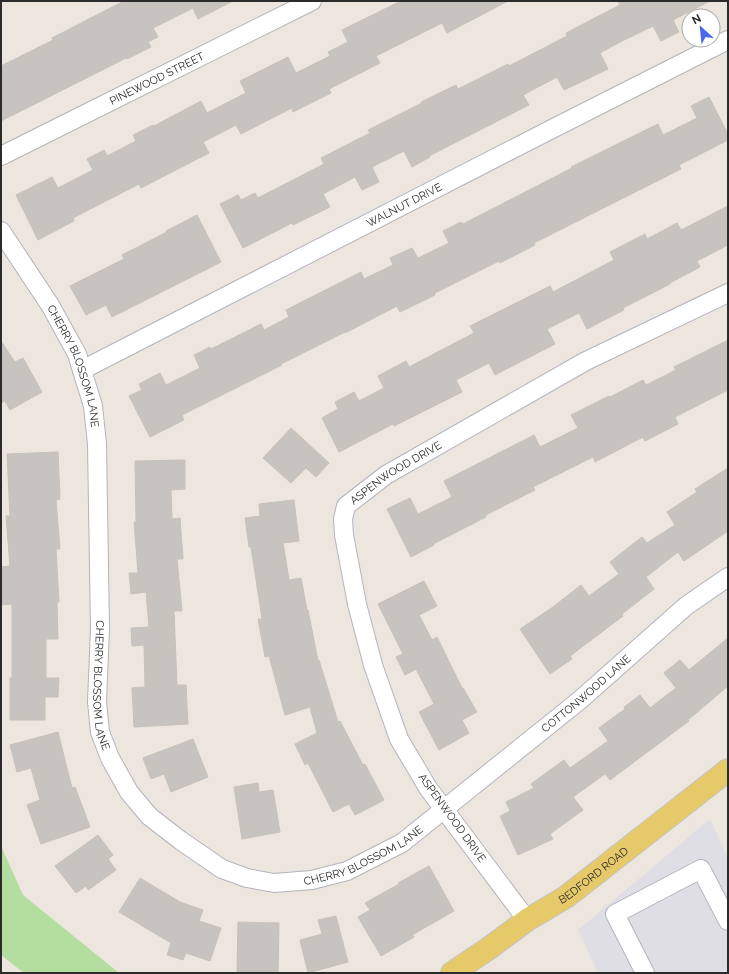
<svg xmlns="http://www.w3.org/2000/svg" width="729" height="974" font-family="Raleway,sans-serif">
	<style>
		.industrial { fill: #e0dee5 }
		.green { fill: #b4de9f }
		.building { fill: #c7c3be; stroke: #c7c2b8 }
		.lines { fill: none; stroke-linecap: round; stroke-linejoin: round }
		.minor-casing { stroke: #b2b4bd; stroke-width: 20 }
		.major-casing { stroke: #c4c4c4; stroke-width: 24 }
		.minor { stroke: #fff; stroke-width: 18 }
		.major { stroke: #e6ca69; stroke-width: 22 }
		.labels { text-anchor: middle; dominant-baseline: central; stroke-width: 4; stroke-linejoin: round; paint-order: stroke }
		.street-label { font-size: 11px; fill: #2b2b2b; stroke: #fff }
	</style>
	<rect width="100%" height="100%" fill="#ece6de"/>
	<path class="industrial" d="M710 819 728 858V973H598L578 930Z"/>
	<path class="green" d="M1 846 23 895 119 973H24L1 955Z"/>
	<g class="building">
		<path d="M124 1H233L198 19 193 8 153 28 158 37 148 42 151 47 127 59 126 58 1 121V66L53 40 52 38Z"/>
		<path d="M401 1H508L447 33 442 23 376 56 380 63 329 89 331 93 293 112 292 108 241 134 236 125 203 142 209 153 141 188 139 184 73 218 74 221 38 240 16 195 52 177 58 188 93 170 87 159 104 150 107 156 136 141 133 135 153 125 154 126 201 101 207 113 246 93 240 81 288 57 296 73 330 56 328 52 348 42 342 30Z"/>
		<path d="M618 1H710L673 20 679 32 661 41 653 26 618 43 600 53 608 69 564 90 557 77 523 95 529 105 429 156 430 157 412 167 404 151 372 167 379 182 362 190 355 177 323 194 330 207 293 225 292 223 243 248 220 204 238 195 241 200 255 193 258 198 324 164 321 158 370 133 368 130 422 103 421 102 456 85 458 89 508 64 509 66 567 36 566 33 620 5Z"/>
		<path d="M709 97 728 134V140L679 165 681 169 534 243 535 245 500 263 499 261 435 293V295L400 312 397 306 345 333V332L281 364 282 365 182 415 184 420 150 437 129 396 142 390 139 384 160 373 166 385 200 368 194 355 210 347 211 349 261 324 264 330 289 317 286 310 361 272 364 279 393 265 390 258 412 248 418 258 449 243 443 231 461 222 463 224 572 168 571 167 658 124 663 135 697 118 691 106Z"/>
		<path d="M728 206V245L697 261 700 267 670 283V284L623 308 624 310 587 329 579 313 547 329 555 344 495 375 489 363 456 380 462 392 394 426 393 424 339 452 322 418 338 409 335 402 354 392 359 401 384 388 378 376 406 361 409 367 474 333 470 326 550 286 553 292 614 260 610 252 645 234 647 239 677 223 681 230Z"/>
		<path d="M197 215 221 262 112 317 106 305 86 315 70 286 124 259 122 255 167 232 166 231Z"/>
		<path d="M728 340V390L675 417 678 424 645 441 643 437 595 462 593 457 533 487 535 490 486 515V517L433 544 434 545 411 557 387 509 410 498 418 514 452 497 444 481 534 435 540 447 578 428 571 415 609 396 610 397 643 380 646 385 676 370 674 367Z"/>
		<path d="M1 341 15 362 23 358 42 392 10 410 5 401 1 403Z"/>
		<path d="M291 428 329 463 316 477 306 468 291 483 263 458Z"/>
		<path d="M58 452 60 499 56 500 60 549H56L59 602H57L58 639H46V678H59L58 697H45V720H10V678H12V604L1 605V567L10 566 6 516H10L7 454Z"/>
		<path d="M185 460V489L171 490 172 519 180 518 183 559H177L182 611H174L177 685H186L188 724 134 727 132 688 145 687 144 645 132 646 131 628 149 627 146 592 131 594 129 573H138L134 522H136L135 461Z"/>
		<path d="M728 468V531L684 561 678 552 646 577 654 589 622 614 623 616 570 656 572 659 550 674 520 629 553 607 581 585 589 596 619 574 610 562 642 537 647 543 675 525 667 512 697 492 695 489Z"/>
		<path d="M294 500 299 541 283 543 289 580 301 578 307 610H308L318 661 319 660 338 722 340 721 363 765 365 764 384 800 355 815 349 804 333 812 308 763 305 765 295 744 317 733 310 707 285 715 269 656 265 657 258 619H262L251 547H249L245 518 260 516 259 504Z"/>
		<path d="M424 581 437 606 419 615 432 640 437 637 462 688H463L477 712 462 720 469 733 439 750 419 712 434 704 416 669 405 675 396 657 403 654 378 604Z"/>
		<path d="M728 638V686L688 720 689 721 610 780 605 774 573 797 583 810 550 834 553 839 518 855 500 816 510 811 506 802 534 788 531 784 564 760 570 768 608 741 599 728 625 709 624 707 640 695 650 708 676 688 664 673 680 660 689 670Z"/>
		<path d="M58 732 72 788 75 787 90 827 41 844 27 805 40 800 31 768 17 772 10 745Z"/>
		<path d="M193 739 208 777 171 792 164 774 151 779 143 758Z"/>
		<path d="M258 783 259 792 273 790 280 832 242 839 234 787Z"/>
		<path d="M98 835 113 855 108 859 116 870 88 890 86 886 76 893 55 866Z"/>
		<path d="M429 866 454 911 412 935 414 937 381 956 358 917 370 910 365 903 399 884 398 883Z"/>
		<path d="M140 878 180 902 203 910 199 921 221 928 210 961 186 953 183 960 167 955 171 943 119 912Z"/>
		<path d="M336 916 348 962 308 973 300 940 322 934 318 920Z"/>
		<path d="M238 922 279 923 278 973 237 972Z"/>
	</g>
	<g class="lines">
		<g class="minor-casing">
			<g id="minor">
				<path id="s1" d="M1 156 312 1"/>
				<path id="s2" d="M1 231 50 305 77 354 93 406 97 444 100 628 97 702 100 732 110 758 129 792 149 816 180 840 222 869 247 878 274 883 312 880 347 871 402 843 580 700 686 606 728 577"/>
				<path id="s3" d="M82 370 546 132 728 40"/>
				<path id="s4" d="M527 920 428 788 399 739 373 665 357 604 344 535 343 519 346 506 386 475 586 361 728 293"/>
				<path d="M645 973 615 914 701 869 728 921"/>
			</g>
		</g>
		<g class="major-casing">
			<g id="major">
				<path id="s5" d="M452 973 488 949 527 920 566 897 728 770"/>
			</g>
		</g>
		<use href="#minor" class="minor"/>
		<use href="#major" class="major"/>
	</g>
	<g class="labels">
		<g class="street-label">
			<text stroke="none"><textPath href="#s1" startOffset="174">PINEWOOD STREET</textPath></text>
			<text stroke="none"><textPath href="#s3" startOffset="362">WALNUT DRIVE</textPath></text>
			<text stroke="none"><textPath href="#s2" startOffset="155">CHERRY BLOSSOM LANE</textPath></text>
			<text stroke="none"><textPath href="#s4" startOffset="523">ASPENWOOD DRIVE</textPath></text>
			<text stroke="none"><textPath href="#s2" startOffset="479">CHERRY BLOSSOM LANE</textPath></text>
			<text stroke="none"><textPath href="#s2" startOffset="1141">COTTONWOOD LANE</textPath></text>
			<text transform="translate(452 818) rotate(54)">ASPENWOOD DRIVE</text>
			<text stroke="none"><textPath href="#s2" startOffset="863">CHERRY BLOSSOM LANE</textPath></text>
			<text stroke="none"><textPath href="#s5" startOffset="172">BEDFORD ROAD</textPath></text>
		</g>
	</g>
	<rect width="729" height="974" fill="none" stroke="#2b2b2b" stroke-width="4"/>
	<g transform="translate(701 28) rotate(333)"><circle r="19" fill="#ffffff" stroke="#aaaaaa"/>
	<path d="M0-3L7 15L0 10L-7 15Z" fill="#4b67ec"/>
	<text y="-6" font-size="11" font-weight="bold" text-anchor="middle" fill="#2b2b2b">N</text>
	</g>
</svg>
